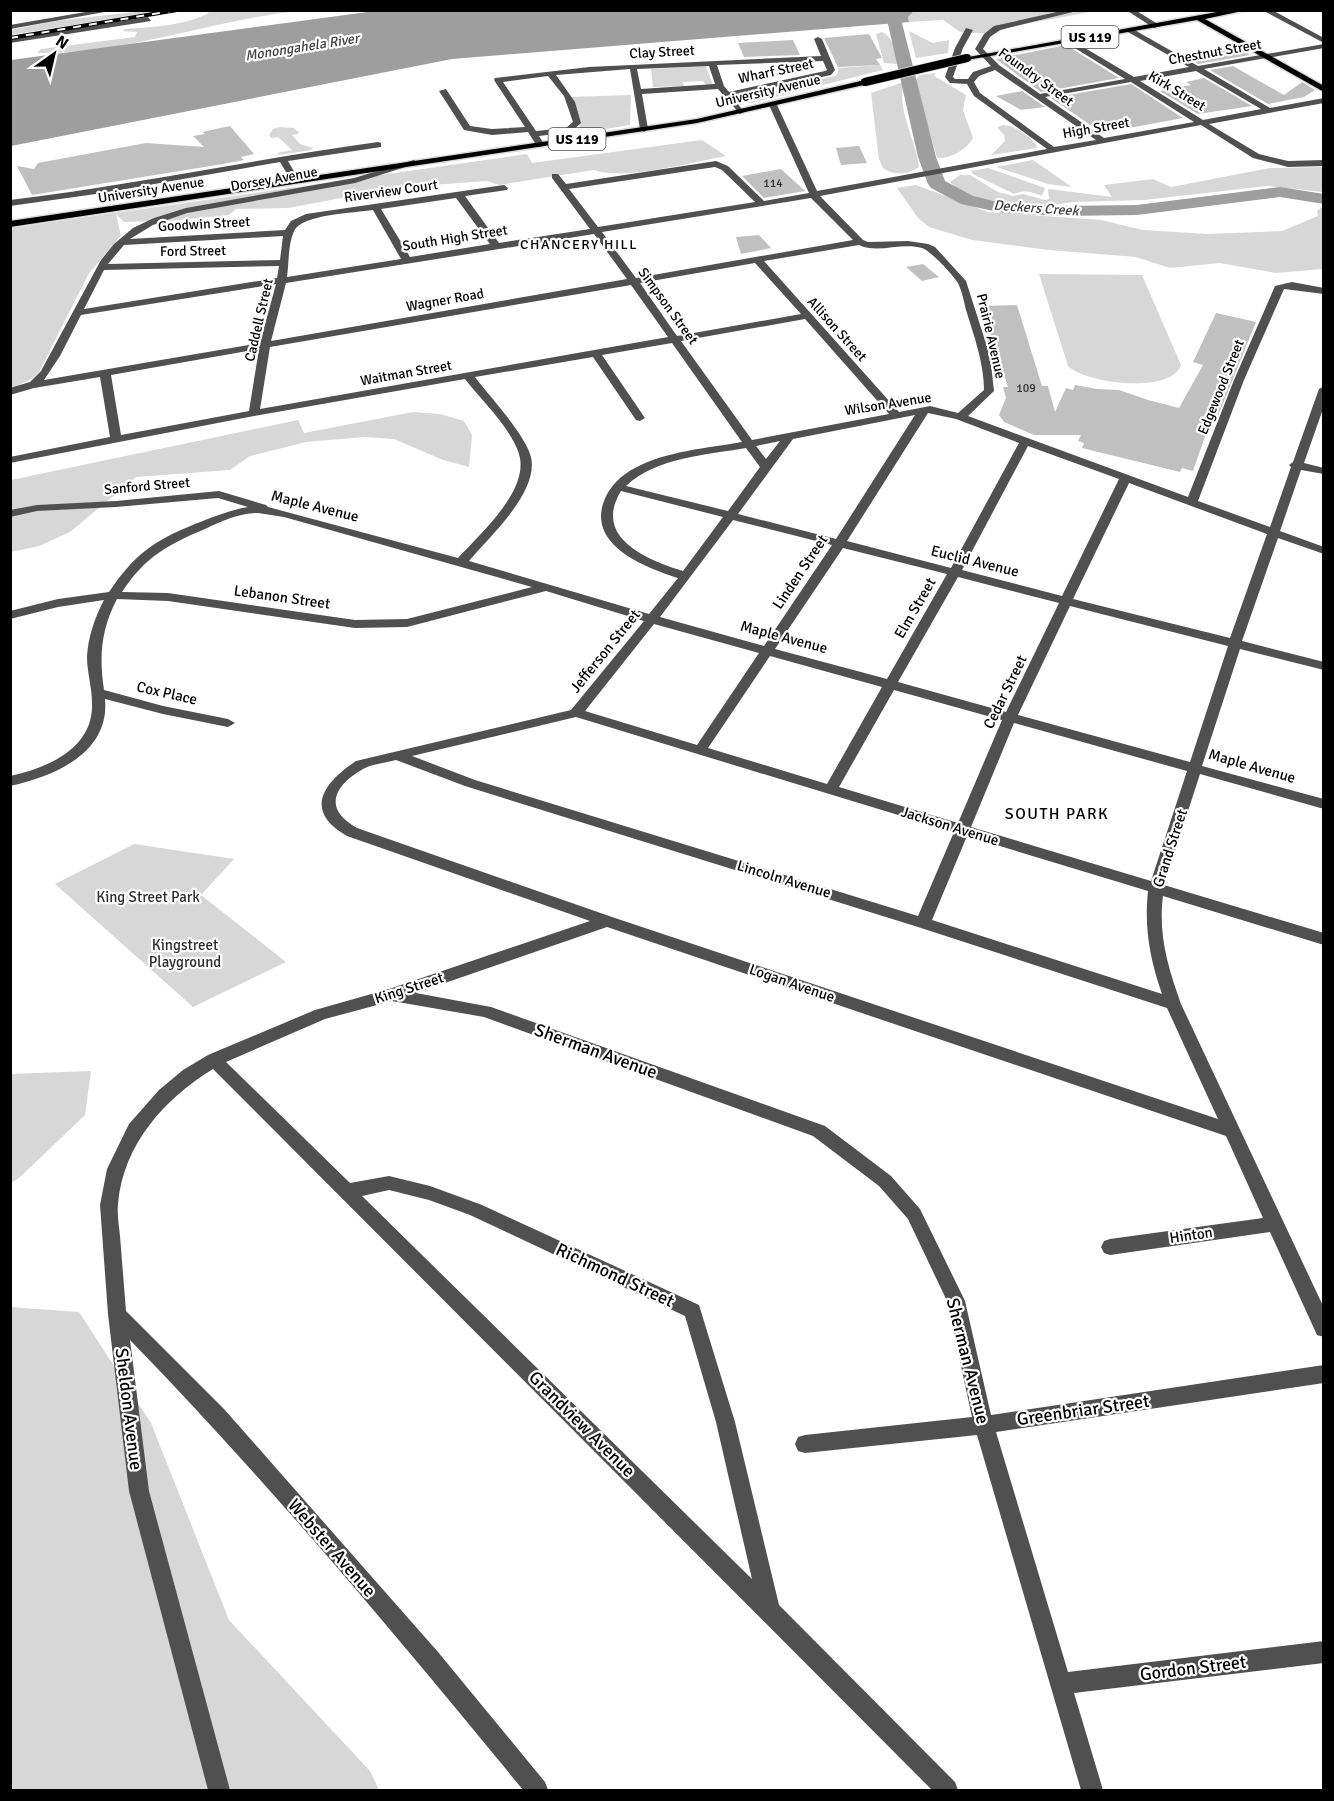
<svg xmlns="http://www.w3.org/2000/svg" width="1334" height="1801" font-family="Signika,sans-serif">
	<style>
		.green { fill: #d7d7d7 }
		.water { fill: #9e9e9e }
		.lines { fill: none; stroke-linecap: round; stroke-linejoin: round }
		.river { fill: #9e9e9e; fill-rule: evenodd }
		.building { fill: #c0c0c0 }
		.major-casing { stroke: #dbdbdb; stroke-width: 3 }
		.minor { fill: #505050; fill-rule: evenodd }
		.major { fill: #000; fill-rule: evenodd }
		.rail-casing { stroke: #000; stroke-width: 4 }
		.rail { stroke: #fff; stroke-width: 2; stroke-dasharray: 8; stroke-linecap: butt }
		.major-bridge-casing { stroke: #dbdbdb; stroke-width: 10; stroke-linecap: butt }
		.major-bridge { stroke: #000; stroke-width: 8 }
		.labels { text-anchor: middle; dominant-baseline: central; stroke-width: 4.5; stroke-linejoin: round; paint-order: stroke }
		.number-label { font-size: 12px; fill: #303030 }
		.shield { fill: #fff; stroke: #4c4c4c; stroke-width: 1.5 }
		.shield-label { font-size: 14px; font-weight: bold; fill: #000 }
		.far-water-label { font-size: 14px; font-style: italic; fill: #3f3f3f; stroke: #fff }
		.far-street-label { font-size: 14px; fill: #000; stroke: #fff }
		.far-neighbourhood-label { font-size: 14px; letter-spacing: 1.5px; fill: #000; stroke: #fff }
		.street-label { font-size: 15px; fill: #000; stroke: #fff }
		.park-label { font-size: 15px; fill: #2e2e2e; stroke: #fff }
		.neighbourhood-label { font-size: 16px; letter-spacing: 1.5px; fill: #000; stroke: #fff }
		.near-street-label { font-size: 18px; fill: #000; stroke: #fff }
	</style>
	<rect width="100%" height="100%" fill="#fff"/>
	<g class="green">
		<path d="M914 10 1096 11 1008 27 994 34 960 32 943 20 909 22 908 17Z"/>
		<path d="M143 11H158L11 35 10 30 55 21Z"/>
		<path d="M207 11H321C306 12 290 11 275 14 196 26 118 54 37 53L41 49 135 37 137 32 123 31 124 29C153 27 183 26 209 13Z"/>
		<path d="M909 31 933 43 949 40 948 53 916 58Z"/>
		<path d="M882 32C891 36 896 49 899 59L897 64 884 63 876 34Z"/>
		<path d="M880 65 883 70 751 103 741 102 739 98 835 76 838 73V68Z"/>
		<path d="M706 66 713 85H706L703 81 683 82 684 86 653 87 651 69Z"/>
		<path d="M936 73 934 76 966 95 963 110 973 138C966 150 951 159 937 158L915 80 920 75Z"/>
		<path d="M904 82C896 109 916 140 919 167 908 175 894 176 883 168L879 159 871 93Z"/>
		<path d="M631 95 630 125 582 133 569 97Z"/>
		<path d="M1003 125C1016 126 1027 135 1036 144L1037 148 991 155 1005 141 1004 135 997 127Z"/>
		<path d="M280 127 293 128 299 132 298 134 292 135 300 144 313 148 311 150 279 155 277 153 292 150 278 137 272 138 269 135 273 129Z"/>
		<path d="M702 140 726 156C694 162 622 181 594 170L499 185 487 181 431 185 368 193 288 208 236 209 229 215 168 221 124 222 116 214 121 236 89 273 39 372 33 378 11 389 10 228 527 154 532 163Z"/>
		<path d="M1033 160 1072 187 1048 184 996 167Z"/>
		<path d="M1324 167 1323 192 1267 186 1144 200 1073 202 1039 207 975 198 959 191 950 182 960 175H970L998 192 1013 196 1023 194 1045 200 1049 199 1048 189 1112 197 1104 185 1153 179 1171 187 1270 168Z"/>
		<path d="M988 168 1045 188 1042 196C1033 192 1023 189 1014 194L973 174 971 171Z"/>
		<path d="M916 185 988 212 1101 220 1143 230 1207 234 1282 231 1318 216 1317 211 1323 206V269L1276 273 1220 263 1170 268 1136 257 1049 250 972 240 929 227 918 218 897 188Z"/>
		<path d="M1039 274 1142 275 1181 365C1172 394 1085 384 1068 366Z"/>
		<path d="M413 412 440 414 464 421 472 435 469 467 443 460 394 439 364 437 306 442 250 456 230 470 136 477 70 532 39 546 11 552V480L298 420 304 433Z"/>
		<path d="M134 844 234 859 201 895 286 962 193 1007 55 884Z"/>
		<path d="M91 1071 85 1115 19 1178 11 1183V1074Z"/>
		<path d="M10 1307 79 1312 151 1423 229 1620 370 1771 379 1790H11Z"/>
	</g>
	<path class="water" d="M375 11V10L914 11 908 17 909 22 452 59 11 146V60Z"/>
	<g class="lines">
		<path class="river" d="M874 10H890L902 23 936 157 945 181 973 196 1003 203 1061 206 1137 205 1280 187 1324 194V204L1280 197 1137 215 1061 216 1003 213 961 204 931 188 928 184 918 157 888 24Z"/>
	</g>
	<g class="building">
		<path d="M869 34 882 58 876 59 880 65 838 67 824 38Z"/>
		<path d="M793 40 800 55 744 57 738 43Z"/>
		<path d="M1066 45 1119 78 1041 92 996 59Z"/>
		<path d="M1236 46 1250 55 1198 64 1183 55Z"/>
		<path d="M1233 66 1284 95 1302 82 1315 90 1304 97 1268 104 1210 70Z"/>
		<path d="M1204 78 1252 106 1198 114 1160 91 1191 85 1186 82Z"/>
		<path d="M1131 84 1183 118 1102 133 1051 98Z"/>
		<path d="M1022 91 1045 107 1021 110 996 96Z"/>
		<path d="M230 126 254 154 241 157 244 160 223 164 32 195 17 166 34 169 38 163 146 143 204 147 193 136 205 134 202 132Z"/>
		<path d="M859 146 867 163 841 165 836 148Z"/>
		<path d="M781 169 805 191 764 198 742 176Z"/>
		<path d="M759 235 771 248 741 254 736 237Z"/>
		<path d="M923 264 939 277 922 281 906 267Z"/>
		<path d="M1017 305 1042 386H1048L1055 412 1066 388 1073 390 1075 385 1097 389 1119 390 1148 400 1179 408 1203 365 1193 362 1216 313 1256 322 1215 423 1210 422 1193 471 1182 468 1180 472 1082 448 1084 443 1078 441 1081 435H1034L1004 422 999 415 1006 398 1003 387H1008L998 355H995L983 306Z"/>
	</g>
	<g class="lines">
		<g class="major-casing">
			<g id="major">
				<path d="M1228 10H1247L1205 19 1324 86V92L1197 20 967 60 963 58Z"/>
				<path d="M865 80H868V84L697 123 10 227V221L697 119Z"/>
			</g>
		</g>
		<g class="minor">
			<path d="M97 10H116L10 29V25Z"/>
			<path d="M1066 10H1081L1000 30 990 37 983 49 999 65 1040 94 1125 79 1065 42 1064 40 1068 38 1134 77 1189 67 1128 32V28H1131L1198 66 1324 44V48L1204 69 1270 108 1324 98V103L1209 124 1259 154 1288 161 1324 160V166L1288 167 1253 158 1201 125 820 196 863 240 868 242 908 241 928 244 935 247 966 281 990 356 994 391 968 416 1188 497 1234 380 1275 286 1292 282 1324 288V294L1284 289 1244 380 1198 501 1270 527 1291 467 1289 465 1293 462 1319 389 1324 386V406L1304 463 1324 468V474L1301 470 1280 531 1324 547V554L1278 538 1242 641 1324 662V670L1240 649 1202 766 1324 799V809L1200 774 1164 885 1324 933V945L1163 896C1158 935 1168 967 1181 1004L1324 1308V1337L1317 1335 1270 1232 1110 1255 1104 1253 1101 1247 1104 1241 1110 1239 1263 1218 1226 1136 607 927 416 993 491 1007 825 1126 891 1176 920 1209 965 1301 991 1415 1324 1365V1383L996 1432 1068 1672 1324 1641V1663L1074 1693 1103 1790H1081L977 1435 805 1453 798 1451 795 1444 798 1437 805 1435 972 1417 947 1301 908 1219 879 1186 813 1136 484 1017 392 1001 325 1019 226 1062 350 1183 389 1176 430 1186 482 1205 699 1305 735 1422 779 1605 955 1782 958 1790H932L213 1069C164 1099 123 1145 118 1204 117 1215 119 1226 120 1236 122 1261 124 1286 126 1311L224 1409 438 1652 545 1782 548 1790H523C397 1636 269 1483 130 1340L149 1491 230 1790H208L129 1491 108 1314 100 1205 107 1169 129 1124 159 1090 183 1070 208 1055 315 1010 389 989 590 921 347 836C303 811 323 783 356 761L571 710 644 621 546 591 407 627 355 628 168 601 117 599C101 629 99 657 104 690L163 706 228 719 235 723 228 727 163 714 105 699C110 753 55 776 10 786V776C48 768 94 748 92 703 92 687 87 672 87 657 88 637 95 617 104 600L58 607 10 619V611L58 599 109 592C135 554 153 541 195 524 213 517 230 510 248 507L218 498 116 507 37 511 10 517V510L37 505 116 501 219 491 266 505 268 507 458 558C480 534 530 490 519 454 510 427 483 402 465 379L254 416 10 463V457L110 437 100 377 34 388 10 395V388L30 382 41 371 101 260 114 244 133 228 154 218 186 208 354 178 414 160 418 163 355 183 187 213 153 225 130 239 285 230 291 221 306 214 504 185 508 188 507 190 465 196 499 243 590 229 552 178V174H558L566 184 716 161 728 166 764 201 809 193 769 105 773 103 777 105 817 191 1047 149 974 96 967 84 950 83 945 77 955 48 966 28 973 30 963 48 953 77 955 79H968L973 72 991 66 975 49 984 34 994 26ZM995 70 1096 140 1054 147 980 93 974 82 979 76ZM1196 71 1261 109 1203 120 1140 81ZM1131 82 1194 122 1104 138 1045 97ZM715 167 722 170 755 202 598 227 569 189ZM456 198 490 244 410 257 381 209ZM811 198 853 240 636 278 602 232ZM373 210 401 259 287 277C289 263 288 244 294 231 302 214 355 213 373 210ZM594 234 627 279 271 341 286 283ZM283 236 280 260 108 264 124 245ZM859 245C877 254 902 242 922 248 931 251 953 275 958 283 962 291 964 302 966 310 974 336 984 363 984 390L958 413 930 406 899 412 764 261ZM755 263 801 314 677 336 640 283ZM279 266 277 278 84 309 104 270ZM276 284 260 343 44 380 60 356 81 315ZM631 285 668 337 260 409 270 347ZM805 319 889 414 752 440 681 341ZM672 343 742 442C708 448 666 451 635 468 621 475 609 487 604 501 587 546 647 568 678 578L649 614 469 561C490 536 539 492 531 457 525 434 490 397 475 377L593 357 636 420 640 421 645 418 602 355ZM259 349 249 411 121 435 111 375ZM928 413 956 419 1019 443 951 568 847 541ZM915 415 836 539 738 514 793 439ZM780 441 766 459 756 446ZM1028 446 1119 479 1062 596 962 570ZM746 448 760 467 728 511 626 486C657 457 707 455 746 448ZM1129 483 1267 534 1230 638 1073 599ZM621 491 723 517 683 571C648 560 592 538 621 491ZM258 513 284 517 532 587 407 619 355 620 168 593 122 592C145 557 167 545 205 529 222 521 239 513 258 513ZM733 520 832 545 764 646 660 617ZM843 548 947 574 887 679 775 649ZM958 577 1059 603 1006 712 898 682ZM1070 606 1228 646 1190 762 1018 715ZM654 624 759 653 697 745 585 711ZM770 656 882 687 827 784 708 748ZM894 690 1002 720 958 823 839 787ZM576 717 954 832 918 916 475 780 412 756ZM1014 723 1187 771 1151 881 971 827ZM396 760 465 786 918 927 1167 1008 1218 1119 612 917 357 828C323 809 333 786 363 769 372 764 386 763 396 760ZM967 836 1148 891C1144 928 1150 959 1162 994L932 920ZM389 1190 429 1200 470 1215 685 1316 716 1422 752 1579 362 1196Z"/>
			<path d="M1126 10H1135L1161 26 1154 28Z"/>
			<path d="M1262 10H1272L1324 38V43Z"/>
			<path d="M148 17 151 21 10 43V39Z"/>
			<path d="M818 37 822 39 835 70 831 75 732 96 744 112 740 114 718 89 642 94 648 129 644 132 640 129 630 69 556 75 575 102 581 123 571 132 539 136 544 144 540 147 537 146 528 132 492 135 464 130 439 91 446 89 470 126 492 129 525 127 494 80 495 78 589 67 821 56 814 39ZM823 61 827 70 825 71 729 92 724 86 717 65ZM709 66 715 84 641 89 637 69ZM548 76 564 96 573 122 566 128 536 131 503 82Z"/>
			<path d="M378 142 381 143V147L288 161 299 180 295 183 292 182 280 162 103 193 10 206V200C134 185 255 159 378 142Z"/>
		</g>
		<use href="#major" class="major"/>
		<g class="rail-casing">
			<path id="rail" d="M10 38 177 10"/>
		</g>
		<use href="#rail" class="rail"/>
		<g class="major-bridge-casing">
			<path id="major-bridge" d="M865 82 967 58"/>
		</g>
		<use href="#major-bridge" class="major-bridge"/>
	</g>
	<g class="labels">
		<g class="number-label">
			<text x="773" y="183">114</text>
			<text x="1026" y="388">109</text>
		</g>
		<g class="shield">
			<rect x="1061.5" y="26" width="57" height="22" rx="4.5"/>
			<rect x="548.5" y="128" width="57" height="22" rx="4.5"/>
		</g>
		<g class="shield-label">
			<text x="1090" y="37">US 119</text>
			<text x="577" y="139">US 119</text>
		</g>
		<g class="far-water-label">
			<text transform="translate(302 47) rotate(-9)">Monongahela River</text>
			<text transform="translate(1036 208) rotate(4)">Deckers Creek</text>
		</g>
		<g class="far-street-label">
			<text transform="translate(662 52) rotate(-3)">Clay Street</text>
			<text transform="translate(1215 52) rotate(-10)">Chestnut Street</text>
			<text transform="translate(776 71) rotate(-12)">Wharf Street</text>
			<text transform="translate(1036 77) rotate(36)">Foundry Street</text>
			<text transform="translate(768 91) rotate(-13)">University Avenue</text>
			<text transform="translate(1177 91) rotate(31)">Kirk Street</text>
			<text transform="translate(1096 128) rotate(-10)">High Street</text>
			<text transform="translate(274 179) rotate(-10)">Dorsey Avenue</text>
			<text transform="translate(151 190) rotate(-9)">University Avenue</text>
			<text transform="translate(391 191) rotate(-8)">Riverview Court</text>
			<text transform="translate(204 224) rotate(-3)">Goodwin Street</text>
			<text transform="translate(455 238) rotate(-9)">South High Street</text>
			<text transform="translate(193 251) rotate(-1)">Ford Street</text>
			<text transform="translate(445 300) rotate(-10)">Wagner Road</text>
			<text transform="translate(668 306) rotate(54)">Simpson Street</text>
			<text transform="translate(259 320) rotate(-77)">Caddell Street</text>
			<text transform="translate(837 329) rotate(48)">Allison Street</text>
			<text transform="translate(991 336) rotate(77)">Prairie Avenue</text>
			<text transform="translate(406 373) rotate(-10)">Waitman Street</text>
			<text transform="translate(1221 387) rotate(-68)">Edgewood Street</text>
			<text transform="translate(888 404) rotate(-9)">Wilson Avenue</text>
			<text transform="translate(147 486) rotate(-5)">Sanford Street</text>
		</g>
		<g class="far-neighbourhood-label">
			<text x="579" y="244">CHANCERY HILL</text>
		</g>
		<g class="street-label">
			<text transform="translate(315 506) rotate(14)">Maple Avenue</text>
			<text transform="translate(975 561) rotate(14)">Euclid Avenue</text>
			<text transform="translate(800 572) rotate(-56)">Linden Street</text>
			<text transform="translate(282 597) rotate(8)">Lebanon Street</text>
			<text transform="translate(915 608) rotate(-60)">Elm Street</text>
			<text transform="translate(784 637) rotate(15)">Maple Avenue</text>
			<text transform="translate(605 651) rotate(-51)">Jefferson Street</text>
			<text transform="translate(1005 692) rotate(-64)">Cedar Street</text>
			<text transform="translate(167 693) rotate(13)">Cox Place</text>
			<text transform="translate(1252 766) rotate(16)">Maple Avenue</text>
			<text transform="translate(950 826) rotate(17)">Jackson Avenue</text>
			<text transform="translate(1170 848) rotate(-72)">Grand Street</text>
			<text transform="translate(784 879) rotate(17)">Lincoln Avenue</text>
			<text transform="translate(792 983) rotate(19)">Logan Avenue</text>
			<text transform="translate(409 988) rotate(-18)">King Street</text>
			<text transform="translate(1191 1235) rotate(-8)">Hinton</text>
		</g>
		<g class="park-label">
			<text x="148" y="897">King Street Park</text>
			<text x="185" y="945">Kingstreet<tspan x="185" dy="17">Playground</tspan></text>
		</g>
		<g class="neighbourhood-label">
			<text x="1057" y="814">SOUTH PARK</text>
		</g>
		<g class="near-street-label">
			<text transform="translate(596 1051) rotate(20)">Sherman Avenue</text>
			<text transform="translate(615 1275) rotate(25)">Richmond Street</text>
			<text transform="translate(968 1361) rotate(76)">Sherman Avenue</text>
			<text transform="translate(129 1409) rotate(83)">Sheldon Avenue</text>
			<text transform="translate(1083 1410) rotate(-8)">Greenbriar Street</text>
			<text transform="translate(582 1424) rotate(45)">Grandview Avenue</text>
			<text transform="translate(332 1548) rotate(49)">Webster Avenue</text>
			<text transform="translate(1193 1668) rotate(-7)">Gordon Street</text>
		</g>
	</g>
	<rect width="1334" height="1801" fill="none" stroke="#000000" stroke-width="24"/>
	<g transform="translate(54 54) rotate(34)" stroke="#ffffff" stroke-width="4.5" paint-order="stroke">
	<path d="M0-4.5L10 22L0 15L-10 22Z" fill="#000000"/>
	<text y="-9" font-size="16" font-weight="bold" text-anchor="middle" fill="#000000">N</text>
	</g>
</svg>
